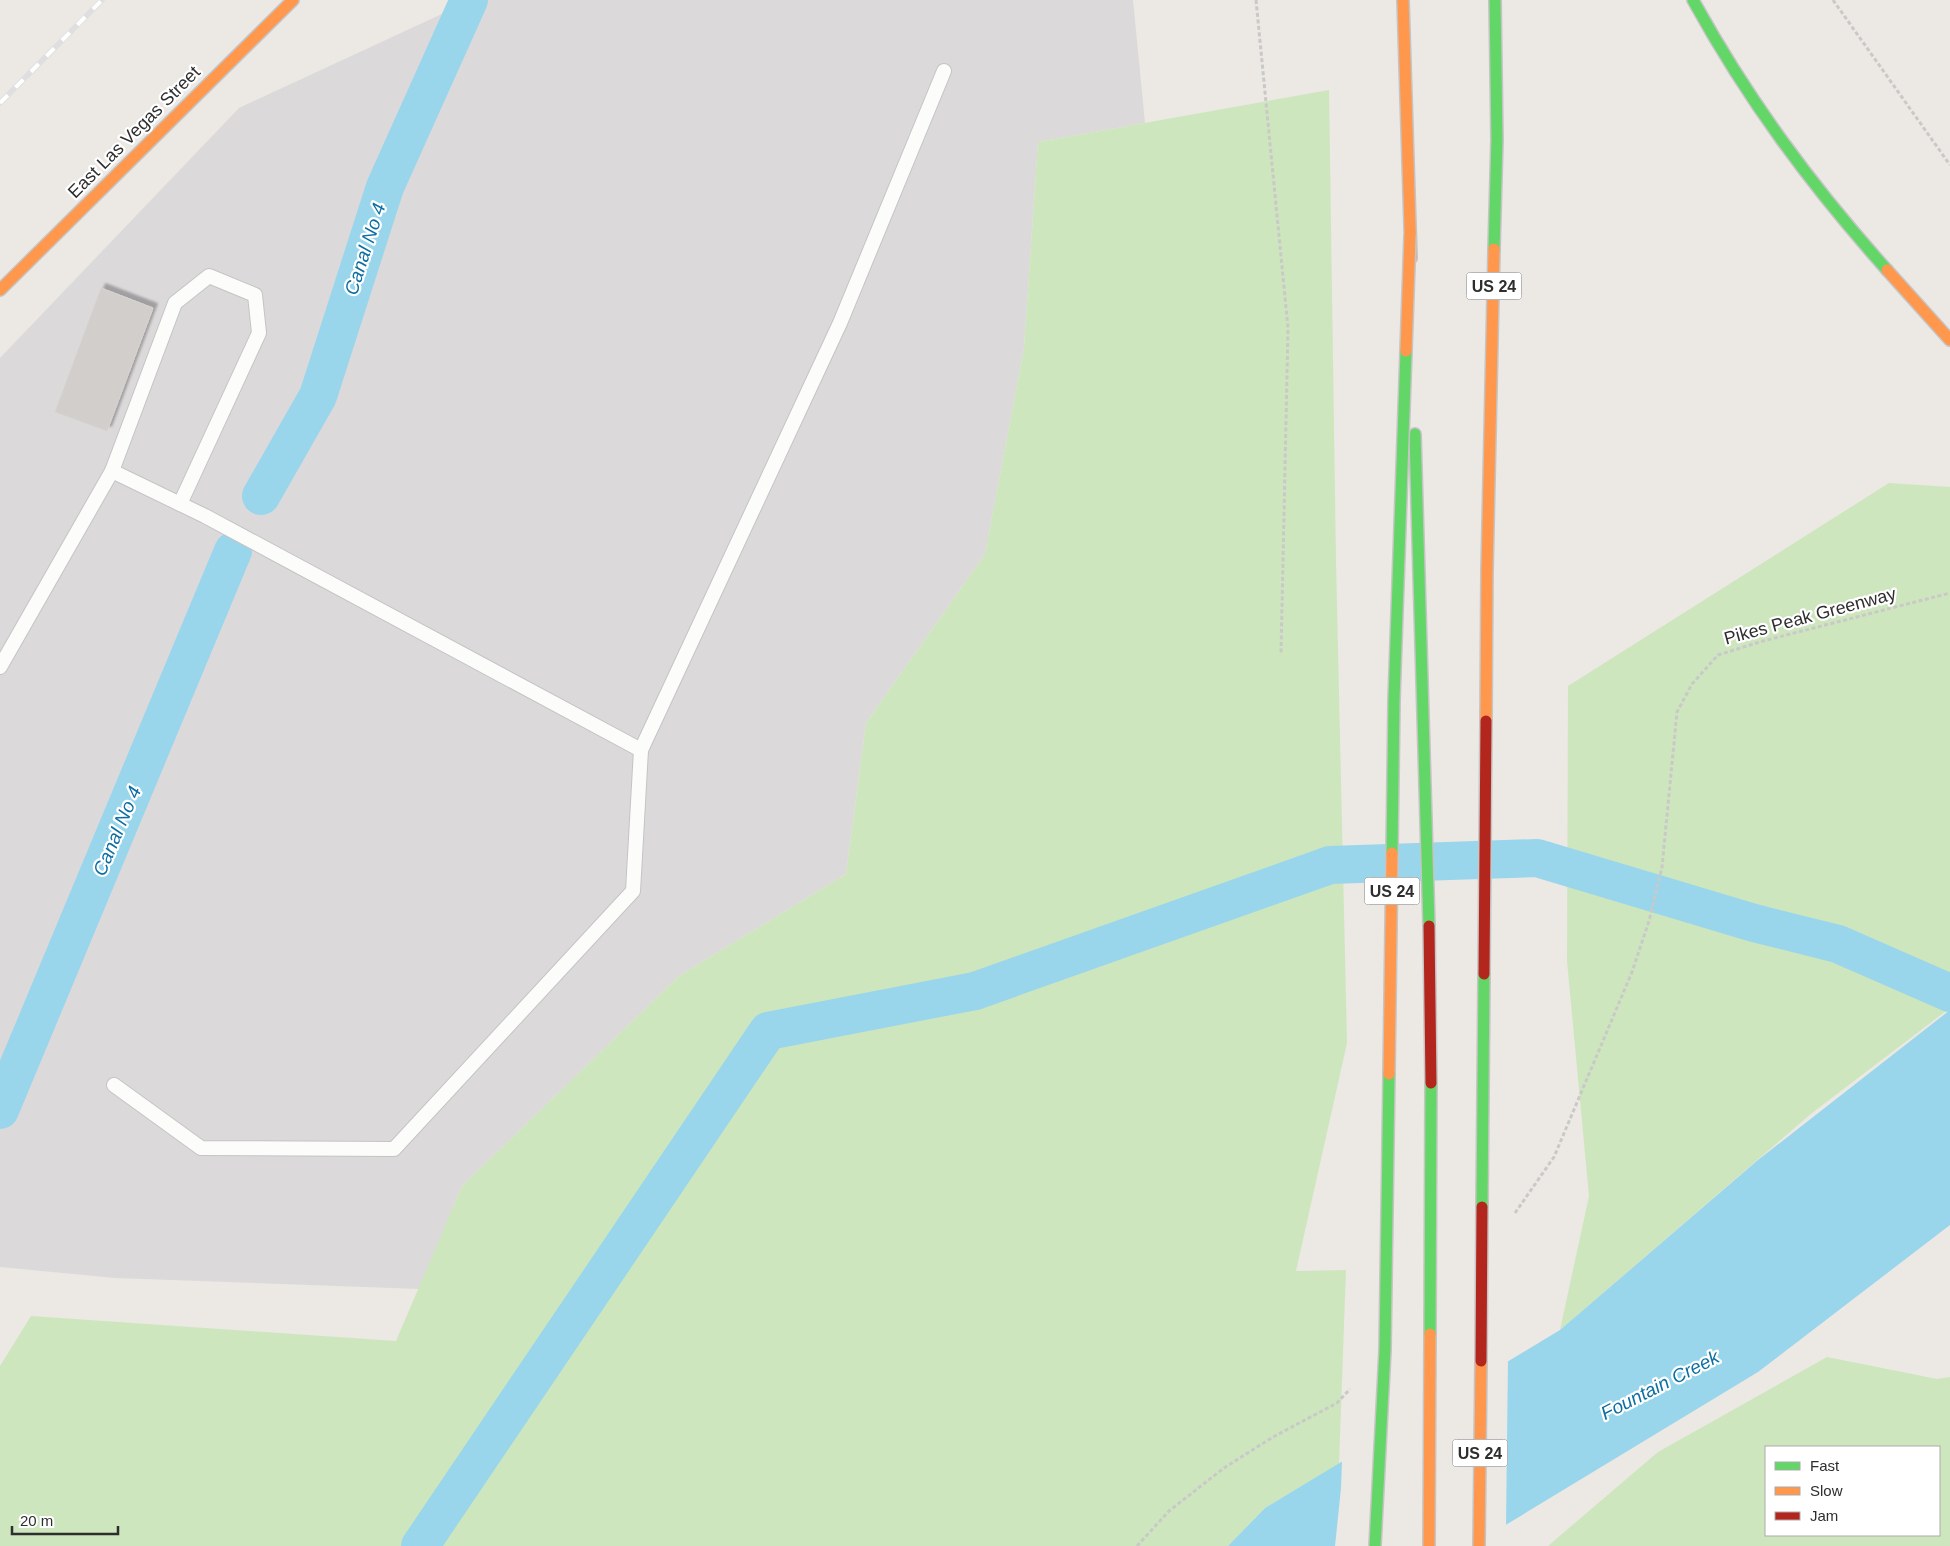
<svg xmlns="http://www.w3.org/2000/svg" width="1950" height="1546" font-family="Helvetica,sans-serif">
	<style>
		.industrial { fill: #dcd9db }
		.green { fill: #cee6be; fill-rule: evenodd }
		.water { fill: #99d6ec }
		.pier { fill: #ece8e4 }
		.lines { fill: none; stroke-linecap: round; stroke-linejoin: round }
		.canal { stroke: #99d6ec; stroke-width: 38 }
		.building { fill: #d1cecb; stroke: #d7d4d0; filter: url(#shadow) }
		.lane-casing { stroke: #c5c4c5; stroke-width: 16 }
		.fast-casing { stroke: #c5c4c5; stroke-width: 14 }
		.slow-casing { stroke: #c5c4c5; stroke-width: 14 }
		.path { stroke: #c9c9c8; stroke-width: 3; stroke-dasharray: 4 2.5; stroke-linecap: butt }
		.lane { stroke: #fcfcfb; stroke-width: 14 }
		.fast { stroke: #63d668; stroke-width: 11 }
		.slow { stroke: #ff974d; stroke-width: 11 }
		.rail-casing { stroke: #dfdfe1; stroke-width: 5.5 }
		.rail { stroke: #fff; stroke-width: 4; stroke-dasharray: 11; stroke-linecap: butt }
		.fast-bridge-casing { stroke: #c6c5c4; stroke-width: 14; stroke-linecap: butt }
		.slow-bridge-casing { stroke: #c6c5c4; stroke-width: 14; stroke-linecap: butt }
		.jam-bridge-casing { stroke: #c6c5c4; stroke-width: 14; stroke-linecap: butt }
		.fast-bridge { stroke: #63d668; stroke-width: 11 }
		.slow-bridge { stroke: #ff974d; stroke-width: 11 }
		.jam-bridge { stroke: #b3261e; stroke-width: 11 }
		.labels { text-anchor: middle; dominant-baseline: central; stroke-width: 4.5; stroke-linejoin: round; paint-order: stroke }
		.shield { fill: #fff; stroke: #6d6d6d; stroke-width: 1 }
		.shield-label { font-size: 16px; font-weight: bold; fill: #2e2e2e }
		.street-label { font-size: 18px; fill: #2e2e2e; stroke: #fff }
		.water-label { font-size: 19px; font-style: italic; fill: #0d6fa3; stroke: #fff }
	</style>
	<defs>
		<filter id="shadow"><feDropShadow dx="4.5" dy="-4.5" stdDeviation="1" flood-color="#0004"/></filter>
	</defs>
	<rect width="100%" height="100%" fill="#ece8e4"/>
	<path class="industrial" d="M472 0H1133L1145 123 1038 142 1024 348 985 554 866 723 846 874 679 976 462 1186 419 1289 115 1278 0 1267V358L239 108Z"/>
	<g class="green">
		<path d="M1329 90 1336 562 1347 1043 1296 1271 1346 1270 1339 1464 1265 1508 1228 1546H0V1366L31 1316 396 1341 462 1186 679 976 846 874 866 723 985 554 1024 348 1038 142Z"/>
		<path d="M1889 483 1950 487V1008L1812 1113 1560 1330 1589 1196 1567 961 1568 686Z"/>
		<path d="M1827 1357 1937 1379 1950 1377V1546H1548L1658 1452ZM1766 1447H1939V1535H1766Z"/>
	</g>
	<path class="water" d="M1950 1010V1225L1758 1372 1471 1546H1228L1265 1508 1560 1330 1758 1160Z"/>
	<path class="pier" d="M1508 1359 1506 1527 1476 1546H1335L1341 1488 1342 1460Z"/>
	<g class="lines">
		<g class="canal">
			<path d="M261 496 318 396 385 187 469 0"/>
			<path d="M0 1110 233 551"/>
			<path d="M420 1546 768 1031 975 991 1330 865 1537 858 1754 923 1838 944 1950 993"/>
		</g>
	</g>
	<path class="building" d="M101 288 153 308 107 431 55 412Z"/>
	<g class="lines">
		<g class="lane-casing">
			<g id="lane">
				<path d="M112 471 175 303 209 276 255 295 259 333 180 504"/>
				<path d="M0 667 112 471 205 516 641 750 840 323 944 71"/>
				<path d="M114 1085 201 1148 394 1149 633 891 641 750"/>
			</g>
		</g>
		<g class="fast-casing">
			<g id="fast">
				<path d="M1693 0C1748 100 1811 185 1887 270"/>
				<path d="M1494 249 1497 140 1495 0"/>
				<path d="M1415 434 1429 926"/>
			</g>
		</g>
		<g class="slow-casing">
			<g id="slow">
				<path d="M1403 0 1411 258"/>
				<path d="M1887 270 1950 340"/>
				<path d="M0 290 293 0"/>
				<path d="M1487 571 1494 249"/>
				<path d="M1479 1546 1481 1361"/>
			</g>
		</g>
		<g class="path">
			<path d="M1256 0 1288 328 1281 653"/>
			<path d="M1833 0 1950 165"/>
			<path d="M1515 1213 1554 1157 1632 972 1649 921 1662 867 1677 712 1692 684 1718 655 1763 641 1950 593"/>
			<path d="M1137 1546 1169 1511 1224 1468 1273 1437 1337 1403 1350 1389"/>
		</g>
		<use href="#lane" class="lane"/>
		<use href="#fast" class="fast"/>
		<use href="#slow" class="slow"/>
		<g class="rail-casing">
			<path id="rail" d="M0 103 102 0"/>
		</g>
		<use href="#rail" class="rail"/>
		<g class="fast-bridge-casing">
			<g id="fast-bridge">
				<path d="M1392 853 1394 700 1406 351"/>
				<path d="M1482 1207 1484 974"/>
				<path d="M1430 1334 1431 1083"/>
				<path d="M1375 1546 1385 1350 1389 1074"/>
			</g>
		</g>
		<g class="slow-bridge-casing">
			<g id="slow-bridge">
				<path d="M1406 351 1410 235"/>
				<path d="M1486 721 1487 571"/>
				<path d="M1389 1074 1392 853"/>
				<path d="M1429 1546 1430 1334"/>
			</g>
		</g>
		<g class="jam-bridge-casing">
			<g id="jam-bridge">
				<path d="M1429 926 1431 1083"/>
				<path d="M1484 974 1486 721"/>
				<path d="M1481 1361 1482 1207"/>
			</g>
		</g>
		<use href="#fast-bridge" class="fast-bridge"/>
		<use href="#slow-bridge" class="slow-bridge"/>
		<use href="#jam-bridge" class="jam-bridge"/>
	</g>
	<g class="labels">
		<g class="shield">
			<rect x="1466.5" y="272.5" width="55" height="27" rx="4"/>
			<rect x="1364.5" y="877.5" width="55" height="27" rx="4"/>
			<rect x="1452.5" y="1439.5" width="55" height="27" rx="4"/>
		</g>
		<g class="shield-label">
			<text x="1494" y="286">US 24</text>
			<text x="1392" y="891">US 24</text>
			<text x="1480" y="1453">US 24</text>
		</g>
		<g class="street-label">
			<text transform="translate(134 132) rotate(-45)">East Las Vegas Street</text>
			<text transform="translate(1810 616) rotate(-15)">Pikes Peak Greenway</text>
		</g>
		<g class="water-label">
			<text transform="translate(365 249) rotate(-72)">Canal No 4</text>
			<text transform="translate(117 831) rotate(-67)">Canal No 4</text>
			<text transform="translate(1660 1385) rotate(-27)">Fountain Creek</text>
		</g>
	</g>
	<rect x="1765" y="1446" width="175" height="90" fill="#ffffff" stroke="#ababab"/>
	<rect x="1775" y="1462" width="25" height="8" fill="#63d668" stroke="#ababab"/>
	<text x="1810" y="1471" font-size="15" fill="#2e2e2e">Fast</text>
	<rect x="1775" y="1487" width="25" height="8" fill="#ff974d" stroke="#ababab"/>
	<text x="1810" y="1496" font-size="15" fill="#2e2e2e">Slow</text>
	<rect x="1775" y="1512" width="25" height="8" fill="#b3261e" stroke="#ababab"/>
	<text x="1810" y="1521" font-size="15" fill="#2e2e2e">Jam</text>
	<path d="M12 1526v8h106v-8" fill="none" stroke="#2e2e2e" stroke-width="2.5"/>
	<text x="20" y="1526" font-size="15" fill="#2e2e2e" stroke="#ffffff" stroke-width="4" paint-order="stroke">20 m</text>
</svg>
